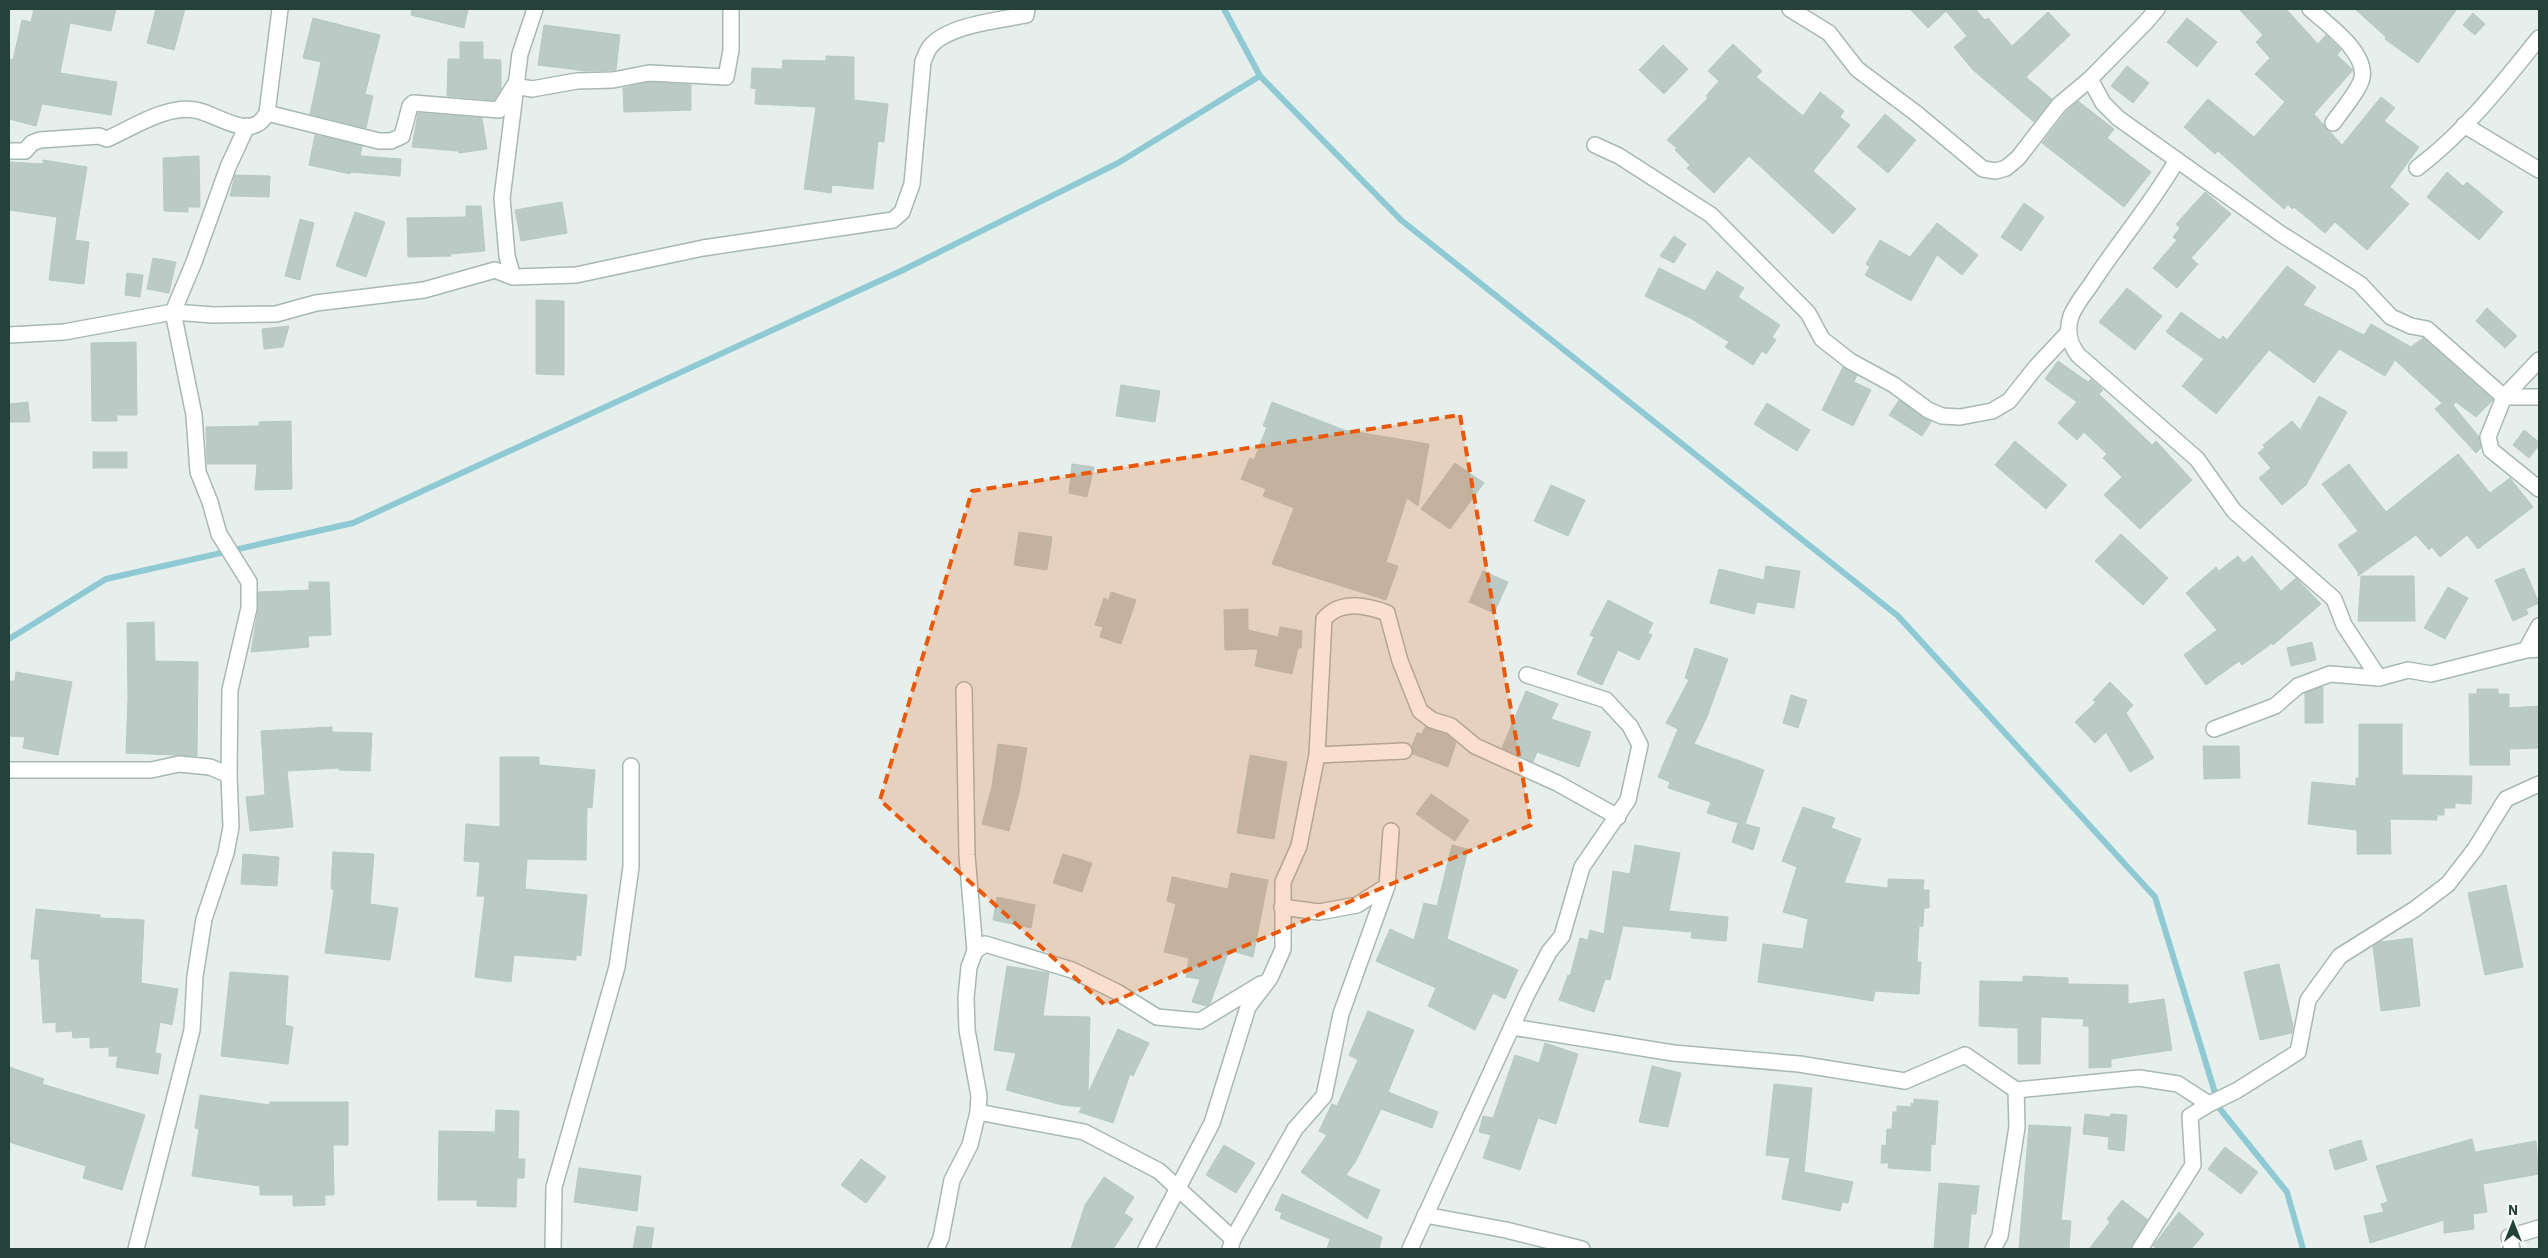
<svg xmlns="http://www.w3.org/2000/svg" width="2548" height="1258" font-family="'IBM Plex Sans',sans-serif">
	<style>
		.lines { fill: none; stroke-linecap: round; stroke-linejoin: round }
		.stream { stroke: #8ec9d4; stroke-width: 6 }
		.building { fill: #bbcac4; stroke: #b8c9c2 }
		.minor-casing { stroke: #a8b8b2; stroke-width: 18 }
		.minor { stroke: #fff; stroke-width: 15 }
		.marked { fill: #e8590c; fill-opacity: 0.2; stroke: #e8590c; stroke-width: 4; stroke-dasharray: 10 6; stroke-linejoin: round }
	</style>
	<rect width="100%" height="100%" fill="#e6efeb"/>
	<g class="lines">
		<g class="stream">
			<path d="M1224 9 1260 76 1401 220 1898 616 2155 897 2220 1109 2287 1192 2303 1249"/>
			<path d="M9 639 106 579 353 523 901 271 1118 163 1260 76"/>
		</g>
	</g>
	<g class="building">
		<path d="M34 9H116L111 31 70 23 60 73 117 82 111 115 42 104 36 126 9 119V59L13 60 22 20 31 22Z"/>
		<path d="M156 9H185L174 50 147 43Z"/>
		<path d="M412 9H468L464 28 411 15Z"/>
		<path d="M1910 9H1975L1985 20 1988 18 2012 46 2048 12 2070 35 2026 77 2052 99 2034 122 1973 70 1954 47 1967 36 1946 11 1928 28Z"/>
		<path d="M2239 9H2286L2318 44 2326 35 2341 50 2337 55 2353 70 2314 114 2342 145 2381 97 2395 108 2384 121 2419 147 2390 187 2409 204 2367 250 2335 222 2325 233 2294 207 2292 209 2288 204 2284 209 2218 151 2215 154 2184 127 2208 99 2254 137 2285 102 2255 74 2270 58 2256 42 2263 35Z"/>
		<path d="M2355 9H2457L2418 63 2385 39 2386 37Z"/>
		<path d="M2473 13 2485 24 2475 35 2463 25Z"/>
		<path d="M313 18 380 35 365 94 373 96 366 128 310 114 321 62 303 58Z"/>
		<path d="M2187 18 2217 42 2197 67 2167 42Z"/>
		<path d="M544 25 620 35 616 70 586 71 538 65Z"/>
		<path d="M460 42H483V59L501 60V90L494 100 447 96 448 59H460Z"/>
		<path d="M1733 44 1762 71 1756 77 1803 116 1820 92 1844 111 1840 117 1850 125 1813 171 1856 209 1833 234 1749 156 1714 193 1687 168 1690 165 1675 150 1677 148 1667 140 1708 98 1706 96 1719 81 1708 71Z"/>
		<path d="M1663 45 1688 69 1664 94 1639 70Z"/>
		<path d="M826 56 854 57V100L888 104 884 142 878 141 873 189 832 185 831 193 804 189 816 107 755 104 756 89 751 88 752 68 782 69 783 60 826 61Z"/>
		<path d="M2127 66 2149 83 2133 103 2111 86Z"/>
		<path d="M650 82 691 85V110L624 112 623 88Z"/>
		<path d="M2078 101 2114 129 2107 138 2151 172 2124 207 2042 143 2066 112Z"/>
		<path d="M418 113 482 118 487 149 459 153 458 151 412 147Z"/>
		<path d="M1885 114 1916 140 1888 173 1857 147Z"/>
		<path d="M315 135 362 146 360 156 401 159 400 176 350 172V174L309 165Z"/>
		<path d="M199 156 200 207H188V212L164 211 163 158Z"/>
		<path d="M43 160 87 167 75 240 89 242 84 284 49 280 57 217 9 210V162L43 164Z"/>
		<path d="M2447 172 2463 186 2467 182 2503 212 2479 240 2427 197Z"/>
		<path d="M235 175 270 176 269 197 230 196Z"/>
		<path d="M2205 192 2231 214 2191 258 2198 264 2177 288 2153 268 2177 240 2173 237 2180 228 2176 224Z"/>
		<path d="M562 202 567 233 521 241 515 210Z"/>
		<path d="M2024 203 2044 217 2021 251 2001 237Z"/>
		<path d="M466 206H481L485 251 450 254 451 256 408 257 407 218 466 217Z"/>
		<path d="M355 212 385 222 366 277 336 266Z"/>
		<path d="M300 219 314 223 300 280 285 276Z"/>
		<path d="M1937 223 1978 255 1962 275 1937 255 1911 301 1865 275 1870 267 1866 264 1880 240 1910 257Z"/>
		<path d="M1674 236 1686 244 1674 263 1660 256Z"/>
		<path d="M153 258 176 262 169 293 147 289Z"/>
		<path d="M2287 266 2316 287 2303 305 2364 335 2371 324 2411 347 2423 338 2493 400 2476 417 2456 402 2453 405 2479 437 2481 448 2476 453 2435 409 2442 403 2395 360 2385 376 2339 349 2314 383 2269 350 2216 414 2182 386 2204 359 2166 332 2181 312 2220 340 2223 336 2227 340Z"/>
		<path d="M1659 268 1705 291 1717 271 1744 288 1738 297 1780 325 1772 337 1776 340 1766 354 1762 351 1753 365 1725 347 1729 342 1692 319 1645 296Z"/>
		<path d="M127 273 143 275 140 297 125 295Z"/>
		<path d="M2127 288 2162 316 2135 350 2099 322Z"/>
		<path d="M536 300 564 301V375L536 374Z"/>
		<path d="M2487 308 2517 336 2505 348 2476 321Z"/>
		<path d="M289 326 283 347 264 349 262 329Z"/>
		<path d="M136 342 137 415H117V421H92L91 343Z"/>
		<path d="M2058 361 2088 382 2091 379 2103 390 2099 394 2152 445 2156 441 2192 480 2140 529 2104 495 2122 477 2103 458 2107 454 2084 432 2077 440 2058 423 2077 402 2045 379Z"/>
		<path d="M1843 367 1857 375 1854 382 1871 390 1853 426 1822 410Z"/>
		<path d="M1121 385 1160 391 1155 422 1116 416Z"/>
		<path d="M2319 396 2347 412 2306 485 2282 505 2259 478 2271 468 2258 453 2265 447 2263 445 2292 421 2300 430Z"/>
		<path d="M1899 400 1931 422 1922 436 1889 415Z"/>
		<path d="M28 402 30 422H9V404Z"/>
		<path d="M1272 402 1344 430 1429 444 1418 506 1407 498 1386 562 1398 566 1386 600 1272 564 1294 508 1263 496 1266 489 1241 479 1250 458 1254 460 1267 427 1263 426Z"/>
		<path d="M1767 403 1810 430 1797 451 1754 424Z"/>
		<path d="M291 421 292 489 255 490 257 464H207L206 427 259 426V422Z"/>
		<path d="M2524 430 2539 442V445L2529 458 2513 445Z"/>
		<path d="M2015 441 2067 485 2046 509 1995 465Z"/>
		<rect x="93" y="452" width="34" height="16"/>
		<path d="M2458 454 2490 493 2510 478 2533 507 2478 549 2467 535 2440 557 2432 547 2429 550 2416 535 2358 576V572L2338 545 2358 531 2322 484 2349 464 2386 512Z"/>
		<path d="M1455 463 1484 483 1450 529 1421 509Z"/>
		<path d="M1072 464 1094 467 1087 497 1069 493Z"/>
		<path d="M1551 485 1585 500 1568 536 1534 521Z"/>
		<path d="M1019 532 1052 537 1047 570 1014 565Z"/>
		<path d="M2121 534 2168 578 2143 605 2095 561Z"/>
		<path d="M2238 556 2244 563 2252 556 2281 591 2296 578 2321 604 2273 645 2272 643 2242 665 2239 661 2206 685 2184 655 2217 630 2186 593 2216 567 2219 571Z"/>
		<path d="M1766 566 1800 571 1794 608 1757 602 1754 614 1710 603 1719 569 1764 580Z"/>
		<path d="M2524 568 2539 603 2526 609 2528 614 2513 621 2495 580Z"/>
		<path d="M1483 571 1508 582 1494 613 1469 602Z"/>
		<path d="M2361 576H2414L2415 621H2358Z"/>
		<path d="M309 582H329L331 635 308 636 309 647 251 652 258 610V592L309 590Z"/>
		<path d="M2448 587 2468 598 2445 639 2424 628Z"/>
		<path d="M1111 592 1136 600 1121 644 1100 637 1103 627 1095 625 1104 598 1109 600Z"/>
		<path d="M1608 600 1653 623 1648 633 1652 635 1639 660 1618 650 1602 685 1577 674 1594 637 1590 635Z"/>
		<path d="M1248 609V630L1278 637 1280 627 1302 631 1301 648H1298L1292 674 1255 666 1258 649 1225 650 1224 610Z"/>
		<path d="M154 622 155 661 198 662 197 756 126 753 128 698 127 623Z"/>
		<path d="M2312 642 2316 660 2291 666 2287 648Z"/>
		<path d="M1695 648 1728 659 1707 717 1694 744 1764 770 1745 824 1760 828 1753 850 1732 842 1738 823 1707 813 1711 802 1668 788 1670 782 1658 777 1678 729 1666 723 1689 680 1685 678Z"/>
		<path d="M16 672 72 682 58 755 23 748 25 737 9 736V681H15Z"/>
		<path d="M2110 682 2133 705 2126 713 2154 758 2130 772 2106 732 2095 743 2075 722 2096 702 2093 700Z"/>
		<path d="M2321 687H2323V723H2305V693Z"/>
		<path d="M2477 689H2498V694H2509V708L2539 706V748L2509 749 2510 765H2470L2469 694H2477Z"/>
		<path d="M1526 691 1558 704 1551 719 1591 732 1579 767 1537 752 1533 762 1502 748Z"/>
		<path d="M1791 695 1807 700 1798 728 1783 723Z"/>
		<path d="M2359 724H2402V775L2472 776 2471 804 2455 803V808H2444V815H2437V820L2390 819 2391 854H2357V830L2308 824 2312 782 2356 786V778H2359Z"/>
		<path d="M332 727V732L372 733 370 771 339 770V768L287 771 293 827 250 831 246 797 265 795 261 731Z"/>
		<path d="M1425 727 1446 734 1456 743 1448 767 1413 754 1412 746 1417 733 1422 734Z"/>
		<path d="M998 744 1027 748 1019 793 1009 831 982 824 992 786Z"/>
		<path d="M2203 746H2239L2240 778 2204 779Z"/>
		<path d="M1250 755 1287 762 1274 839 1237 833Z"/>
		<path d="M500 757H539V765L595 770 592 808 587 807 586 860 527 859 525 889 587 895 581 956 576 955V960L514 955 511 982 475 977 485 896H477L480 862 464 861 466 824 500 827Z"/>
		<path d="M1431 794 1469 820 1455 841 1416 814Z"/>
		<path d="M1803 807 1835 818 1831 828 1861 839 1844 883 1888 888V879L1924 880 1923 890H1929V908H1924L1923 926H1919L1917 962H1921L1919 994 1875 991 1873 1001 1758 982 1763 944 1803 949 1808 919 1783 912 1797 867 1782 861Z"/>
		<path d="M1452 845 1468 849 1447 939 1518 970 1505 999 1493 993 1475 1030 1428 1006 1436 988 1376 961 1390 929 1414 940 1424 903 1437 906Z"/>
		<path d="M1635 845 1680 853 1669 911 1728 917 1726 941 1691 938 1692 932 1623 926 1610 980 1605 979 1594 1012 1559 1000 1568 975 1570 976 1580 938 1588 940 1590 930 1604 934 1613 871 1630 874Z"/>
		<path d="M333 852 374 854 370 904 398 908 390 960 325 953 334 890 331 889Z"/>
		<path d="M243 854 279 857 277 886 241 884Z"/>
		<path d="M1063 854 1092 863 1082 892 1053 883Z"/>
		<path d="M1231 873 1268 880 1253 957 1229 950 1210 1004 1206 1006 1192 1002 1200 979 1186 977 1189 958 1164 952 1176 904 1167 901 1172 877 1228 889Z"/>
		<path d="M2506 885 2523 967 2485 975 2468 893Z"/>
		<path d="M997 897 1035 905 1031 928 993 920Z"/>
		<path d="M36 909 100 915V918L144 920 141 983 178 989 172 1025 160 1022 155 1053 161 1054 158 1074 116 1067 118 1056H109V1047L90 1048V1037L73 1038 72 1031 56 1032V1022L43 1023 39 959H31Z"/>
		<path d="M2412 938 2420 1006 2381 1011 2373 946 2380 942Z"/>
		<path d="M2279 964 2293 1026 2292 1033 2260 1040 2244 972Z"/>
		<path d="M1007 966 1049 973 1043 1016 1090 1017 1088 1093 1118 1029 1149 1043 1133 1076 1130 1074 1113 1123 1079 1112 1082 1107 1062 1105 1006 1090 1016 1053 994 1050Z"/>
		<path d="M230 972 288 976 285 1025 293 1027 288 1064 221 1056Z"/>
		<path d="M2023 976 2068 978V984L2128 985V1004L2164 999 2172 1050 2111 1059V1067L2089 1068V1026H2083L2084 1019 2041 1017 2040 1064H2018V1028L1979 1026 1980 981 2023 982Z"/>
		<path d="M1368 1011 1414 1030 1388 1092 1438 1112 1432 1128 1381 1109 1356 1161 1346 1175 1380 1190 1367 1219 1301 1172 1327 1135 1319 1131 1332 1104 1337 1106 1358 1060 1349 1055Z"/>
		<path d="M1545 1043 1578 1054 1556 1124 1538 1118 1520 1170 1483 1158 1491 1135 1479 1132 1483 1116 1493 1118 1515 1055 1539 1063Z"/>
		<path d="M1652 1066 1681 1073 1668 1127 1639 1122Z"/>
		<path d="M9 1067 44 1079 42 1084 145 1115 122 1190 83 1178 86 1166 9 1142Z"/>
		<path d="M1774 1084 1812 1088 1804 1172 1853 1182 1848 1203 1842 1202 1840 1211 1782 1199 1790 1158 1766 1155Z"/>
		<path d="M200 1095 270 1105V1102H348V1145H333L334 1195H325V1205L293 1206V1195H260V1186L192 1176 199 1129 195 1128Z"/>
		<path d="M1914 1099 1938 1101 1935 1145 1931 1144 1930 1171 1888 1168 1889 1163H1881L1882 1145 1886 1146 1887 1129H1892L1893 1112H1897V1106L1911 1107V1103L1914 1104Z"/>
		<path d="M496 1110 519 1111 518 1159H525L524 1178H517L516 1207 477 1206V1200H438L439 1131 495 1132Z"/>
		<path d="M2085 1114 2110 1117 2111 1114 2127 1115 2124 1151 2108 1149 2109 1137 2083 1134Z"/>
		<path d="M2029 1125 2071 1127 2061 1220 2071 1221 2069 1249H2019Z"/>
		<path d="M2472 1139 2475 1152 2536 1141 2539 1174 2483 1184 2487 1212 2473 1214 2474 1229 2444 1233V1220L2370 1243 2364 1216 2384 1212 2381 1204 2388 1202 2376 1166Z"/>
		<path d="M2361 1140 2367 1160 2335 1170 2329 1150Z"/>
		<path d="M1224 1145 1255 1163 1236 1193 1206 1175Z"/>
		<path d="M2225 1147 2258 1172 2241 1194 2208 1169Z"/>
		<path d="M861 1159 886 1177 866 1203 841 1185Z"/>
		<path d="M579 1168 641 1176 637 1211 574 1202Z"/>
		<path d="M1104 1177 1134 1197 1124 1213 1133 1219 1113 1249H1071L1085 1205Z"/>
		<path d="M1939 1183 1979 1186 1976 1214H1971L1968 1249H1934Z"/>
		<path d="M1282 1194 1382 1237 1379 1249H1327L1330 1239 1280 1218 1282 1213 1275 1210Z"/>
		<path d="M2122 1200 2148 1220 2131 1249H2089L2110 1222 2107 1219Z"/>
		<path d="M2179 1212 2204 1234 2191 1249H2157L2153 1246Z"/>
		<path d="M637 1226 654 1228 651 1249H633Z"/>
	</g>
	<g class="lines">
		<g class="minor-casing">
			<g id="minor">
				<path d="M1790 9 1829 33 1857 69 1917 114 1983 169 1996 171 2006 168 2018 158 2059 105 2090 79 2145 23 2157 9"/>
				<path d="M2310 9C2327 24 2367 52 2362 78 2360 89 2340 113 2333 123"/>
				<path d="M2090 79 2103 103 2118 118 2281 234 2360 284 2391 317 2411 326 2427 329 2504 397H2539"/>
				<path d="M514 86 532 89 577 81 613 80 649 73 726 77 731 50V9"/>
				<path d="M267 113 379 141H391L402 136 410 106 413 103 499 110 514 86"/>
				<path d="M2464 125 2539 170"/>
				<path d="M1595 145 1619 156 1711 215 1808 313 1822 339 1850 361 1894 385 1928 410 1942 416 1960 417 1992 411 2009 401 2036 367 2068 333"/>
				<path d="M9 151H25L32 143 40 140 99 136 107 139C132 128 166 105 195 110 217 113 251 144 267 113L280 9"/>
				<path d="M2177 160C2153 202 2121 239 2094 280 2087 291 2076 303 2071 316 2066 331 2069 343 2078 355L2197 459 2234 511 2334 599 2344 625 2379 678"/>
				<path d="M2417 168C2465 132 2502 84 2539 38"/>
				<path d="M513 277 576 275 703 248 893 220 902 212 912 184 923 61C925 57 927 51 930 47 947 25 1000 20 1026 15L1027 9"/>
				<path d="M9 335 64 332 173 312 213 315 276 314 316 303 424 290 495 270 513 277 507 256 502 198 520 54 535 9"/>
				<path d="M2539 360 2504 397 2488 437 2491 450 2539 489"/>
				<path d="M2526 650 2539 626"/>
				<path d="M964 690 967 855 975 951"/>
				<path d="M2214 729 2275 706 2298 686 2330 674 2379 678 2408 670 2431 674 2526 650 2539 649"/>
				<path d="M1317 755 1404 751"/>
				<path d="M9 770H151L179 764 210 767 229 775"/>
				<path d="M1282 907 1319 912 1357 905 1387 886 1391 831"/>
				<path d="M1512 1027 1673 1053 1799 1064 1905 1081 1965 1055 2016 1090 2139 1078 2178 1084 2209 1104 2190 1116 2193 1165 2140 1249"/>
				<path d="M2209 1104 2236 1091 2298 1052 2308 1000 2340 956 2415 909 2448 884 2475 849 2506 799 2539 784"/>
				<path d="M978 1112 1084 1132 1159 1171 1233 1239"/>
				<path d="M1425 1215 1506 1230 1582 1249"/>
				<path d="M136 1249 192 1030 195 976 204 919 226 853 231 827 229 775 230 690 249 608V582L219 534 210 502 198 472 194 415 173 312 194 262 228 167 247 126"/>
				<path d="M553 1249 554 1187 617 967 631 867V766"/>
				<path d="M936 1249 941 1238 952 1180 970 1145 978 1112 979 1096 967 1030 966 998 969 967 975 951 985 944 1072 970 1117 992 1157 1017 1200 1021 1261 984"/>
				<path d="M1146 1249 1212 1123 1248 1007 1270 978 1283 949V882L1299 846 1317 755 1324 619C1340 600 1365 605 1387 613L1400 661 1420 711 1432 720 1451 726 1475 746 1557 783 1618 817"/>
				<path d="M1230 1249 1233 1239 1295 1129 1324 1096 1341 1014 1387 886"/>
				<path d="M1410 1249 1526 996 1549 952 1562 936 1582 867 1628 800 1640 745 1630 726 1606 700 1527 675"/>
				<path d="M1993 1249 2000 1236 2017 1127 2016 1090"/>
				<path d="M2512 1249 2509 1237 2539 1228"/>
			</g>
		</g>
		<use href="#minor" class="minor"/>
	</g>
	<path class="marked" d="M1460 415 1531 825 1105 1005 880 800 972 491Z"/>
	<rect width="2548" height="1258" fill="none" stroke="#24423a" stroke-width="20"/>
	<g transform="translate(2513 1223)" stroke="#f7fbf9" stroke-width="4" paint-order="stroke">
	<path d="M0-4L9 19L0 12L-9 19Z" fill="#24423a"/>
	<text y="-8" font-size="14" font-weight="bold" text-anchor="middle" fill="#24423a">N</text>
	</g>
</svg>
